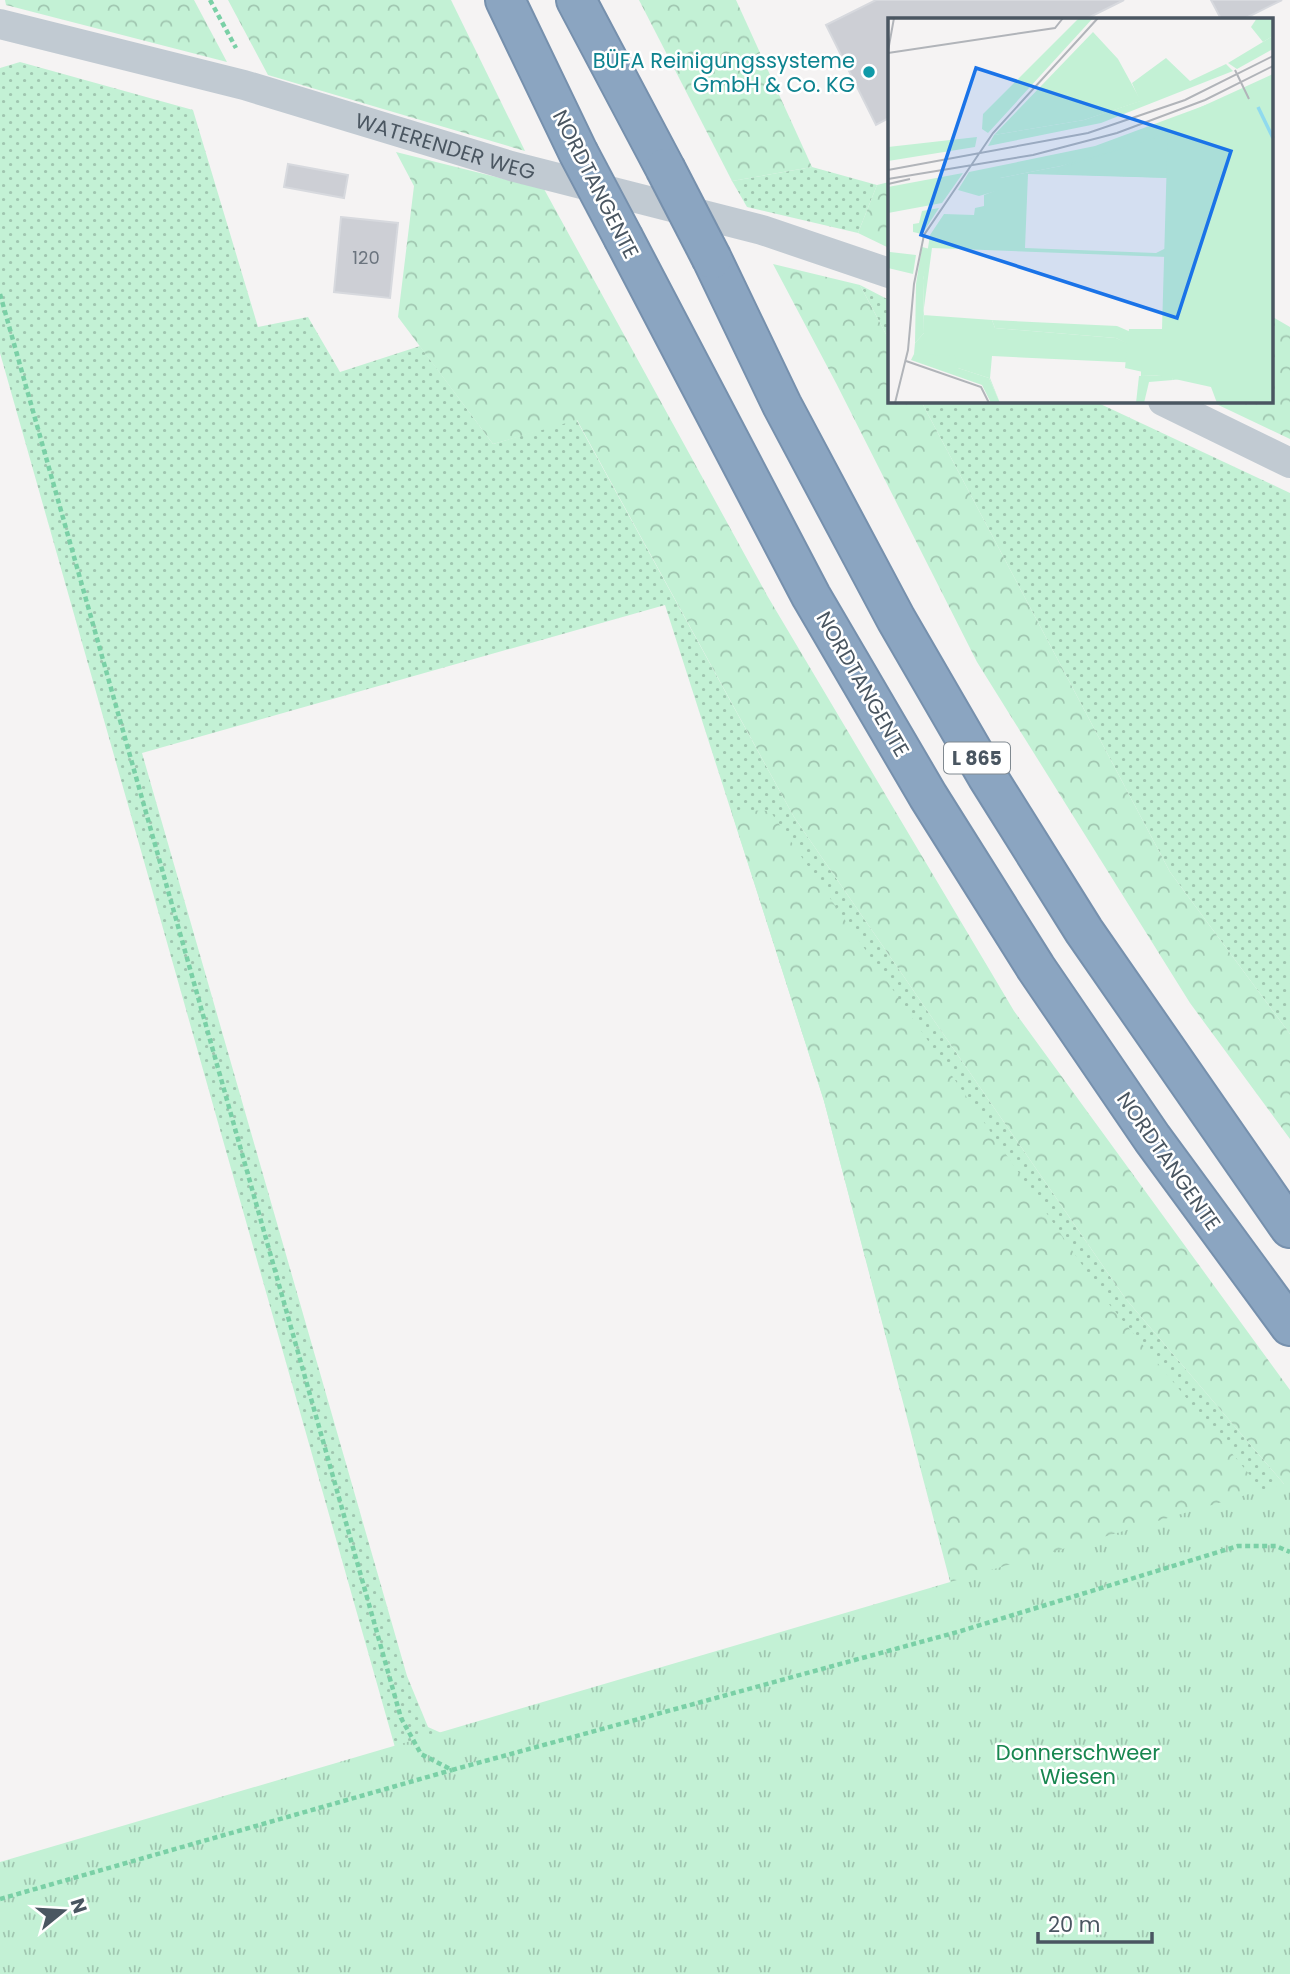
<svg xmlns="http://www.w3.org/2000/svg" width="1290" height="1974" font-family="Poppins,sans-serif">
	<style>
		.grass { fill: url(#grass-dots); fill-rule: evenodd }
		.forest { fill: url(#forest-crowns) }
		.park { fill: url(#park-tufts) }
		.building { fill: #cdcfd5; stroke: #d7d9de; stroke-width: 2 }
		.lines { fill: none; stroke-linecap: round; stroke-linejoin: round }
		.highway-casing { stroke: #7690ad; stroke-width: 42 }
		.path { stroke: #7ad0a6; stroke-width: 4.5; stroke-dasharray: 5 3.5; stroke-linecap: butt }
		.street { stroke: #c1cad2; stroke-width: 30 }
		.highway { stroke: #8ba5c1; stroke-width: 38 }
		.highway-bridge-casing { stroke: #7690ad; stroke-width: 42; stroke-linecap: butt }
		.highway-bridge { stroke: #8ba5c1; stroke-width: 38 }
		.culture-dot { fill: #0f9aa8; stroke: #fff; stroke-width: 2.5 }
		.labels { text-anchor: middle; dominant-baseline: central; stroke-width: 5; stroke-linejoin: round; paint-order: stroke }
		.number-label { font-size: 18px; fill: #6b747e }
		.shield { fill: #fff; stroke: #808990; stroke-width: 2 }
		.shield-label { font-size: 19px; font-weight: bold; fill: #4a5661 }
		.culture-label { font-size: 21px; fill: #0d838f; stroke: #fff; text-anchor: end }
		.street-label { font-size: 21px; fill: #4a5661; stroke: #fff }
		.park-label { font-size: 21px; fill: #17864f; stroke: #fff }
		.inset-river { fill: none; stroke: #90daee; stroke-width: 3.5 }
		.inset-road { fill: none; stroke: #b1b4b9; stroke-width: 2 }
		.view { fill: #1a73e8; fill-opacity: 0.15; stroke: #1a73e8; stroke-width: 3.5 }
		.inset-edge { fill: none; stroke: #4a5661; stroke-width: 3.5 }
	</style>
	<defs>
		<pattern id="grass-dots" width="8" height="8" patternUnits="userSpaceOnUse" patternTransform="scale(1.75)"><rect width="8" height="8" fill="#c3f1d5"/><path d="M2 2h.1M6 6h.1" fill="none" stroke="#a0c6b0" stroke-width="1.8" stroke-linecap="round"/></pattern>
		<pattern id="forest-crowns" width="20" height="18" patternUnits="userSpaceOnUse" patternTransform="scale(1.75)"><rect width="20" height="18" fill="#c3f1d5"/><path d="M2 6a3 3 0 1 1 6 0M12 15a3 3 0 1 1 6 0" fill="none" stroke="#a0c6b0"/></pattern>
		<pattern id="park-tufts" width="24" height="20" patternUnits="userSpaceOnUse" patternTransform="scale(1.75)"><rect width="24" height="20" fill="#c3f1d5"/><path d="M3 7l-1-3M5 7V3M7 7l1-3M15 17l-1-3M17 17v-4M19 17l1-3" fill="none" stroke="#a0c6b0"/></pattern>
	</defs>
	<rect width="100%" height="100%" fill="#f5f3f3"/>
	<g class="grass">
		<path d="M20 62 193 110 258 327 308 317 340 372 420 346 493 444 576 419 794 817 1125 1298 1290 1491V1974H0L400 1765 0 353V68ZM665 605 824 1101 958 1612 477 1749 428 1727 407 1676 142 753Z"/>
		<path d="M812 167 877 185 858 233 747 207 732 181Z"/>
		<path d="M860 285 889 300V340Z"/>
		<path d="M921 401H1094L1290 493V1034L1170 872Z"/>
	</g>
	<g class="forest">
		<path d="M5 0H194L227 62 6 5Z"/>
		<path d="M228 0H451L525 151 268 75Z"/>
		<path d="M639 0H736L812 167 732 181Z"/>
		<path d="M396 152 544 189 768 597 1014 1011 1290 1390V1491L1125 1298 794 817 577 420 493 444 398 317 414 186Z"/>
		<path d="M889 182V248L858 233 877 185Z"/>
		<path d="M773 264 860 285 889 340V401H921L1170 872 1290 1034V1139L1190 1003 977 662 836 383Z"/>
		<path d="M1271 316 1290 327V439L1210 401H1271Z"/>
		<path d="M731 810 770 811 1109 1304 1258 1485 1253 1529 959 1612 824 1101Z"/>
	</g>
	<path class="park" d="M1290 1482V1974H0V1862Z"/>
	<g class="building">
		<path d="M876 0H1124L1086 19H889V118L876 125 826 25Z"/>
		<path d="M1211 0H1282L1244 19H1221Z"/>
		<path d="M288 164 348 175 344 198 284 187Z"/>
		<path d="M341 217 398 223 390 298 334 292Z"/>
	</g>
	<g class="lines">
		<g class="highway-casing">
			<g id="highway">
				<path d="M505 0 578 152"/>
				<path d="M576 0 665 168"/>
				<path d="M624 239 811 596 928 796 1036 968 1152 1138 1290 1326"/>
				<path d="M712 259 782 405 896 619 987 776 1084 931 1290 1228"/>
			</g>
		</g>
		<g class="path">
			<path d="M210 0 236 48"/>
			<path d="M0 294 401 1718 421 1754 452 1770 961 1631 1238 1546H1276L1290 1552"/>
			<path d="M0 1899 452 1770"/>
		</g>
		<g class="street">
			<path id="s1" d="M0 24 244 85 511 166 762 230 889 273"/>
			<path d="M1163 401 1290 463"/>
		</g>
		<use href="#highway" class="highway"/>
		<g class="highway-bridge-casing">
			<g id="highway-bridge">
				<path d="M578 152 624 239"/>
				<path d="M665 168 712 259"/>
			</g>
		</g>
		<use href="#highway-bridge" class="highway-bridge"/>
	</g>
	<circle class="culture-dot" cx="869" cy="72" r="7"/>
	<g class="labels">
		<g class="number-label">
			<text x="366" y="257">120</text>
		</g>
		<rect class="shield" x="944" y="742.5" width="66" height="31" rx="5"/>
		<g class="shield-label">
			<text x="977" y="758">L 865</text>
		</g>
		<g class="culture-label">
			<text x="855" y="60">BÜFA Reinigungssysteme<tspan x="855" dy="24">GmbH &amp; Co. KG</tspan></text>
		</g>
		<g class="street-label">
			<text stroke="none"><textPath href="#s1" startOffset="462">WATERENDER WEG</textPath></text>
			<text transform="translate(596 184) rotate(63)">NORDTANGENTE</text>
			<text transform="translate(863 684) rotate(60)">NORDTANGENTE</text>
			<text transform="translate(1169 1161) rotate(55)">NORDTANGENTE</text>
		</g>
		<g class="park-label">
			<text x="1078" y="1752">Donnerschweer<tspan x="1078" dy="24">Wiesen</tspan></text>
		</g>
	</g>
	<g transform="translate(888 18)">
		<rect width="385" height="385" fill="#f5f3f3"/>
		<path d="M369 0H385V18L375 24 363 9ZM205 14 230 41 253 83 196 102 106 117ZM366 77 385 385 344 353 285 362 283 357 253 358V345L104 338 102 360 112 385 101 360 26 336 27 325 36 315 35 262 42 217 56 196 86 197 87 190 96 188V177L112 171V160L173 148ZM140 156 282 160 280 229 268 235 137 230ZM44 230 279 239 300 324 243 327 228 320 107 310 104 302 35 297Z" fill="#c3f1d5" fill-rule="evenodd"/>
		<path d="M191 0H205L100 115 94 111 95 96ZM385 18V31L349 51 340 45ZM278 40 302 63 338 46 345 53 213 105 100 128 106 117 196 102 252 83 244 65ZM353 74 356 81 249 126 173 148 112 160V172L91 178 70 172 81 154 207 128ZM279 116 284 119 283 160 169 156 171 151ZM89 119 87 129 0 143V129ZM75 155 54 185 0 195V169ZM51 190 34 216 25 214V206L31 205 34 193ZM34 229 42 231 35 262 36 315 27 325 28 266ZM104 302 229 308 252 318 243 328 228 320 107 310ZM26 336 67 338 70 350 101 360 112 385H103L94 367 23 342ZM283 357 285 362 261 364 256 385H248L251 358Z" fill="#c3f1d5"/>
		<path d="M385 56V385H329L323 369 237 350 241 311H274L280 104Z" fill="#c3f1d5"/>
		<path d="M0 226 2 234 28 237 25 256 0 250Z" fill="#c3f1d5"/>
		<path class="inset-river" d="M370 89 385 120"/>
		<path class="inset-road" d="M0 33 6 0M0 35 167 10 175 0M347 52 361 81M0 152 200 115 297 82 385 38M0 161 145 137 229 115 317 82 385 48M0 166 22 161M18 343 93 369 101 385M7 385 20 332 26 266 36 217 105 115 210 0"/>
		<path class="view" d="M88 50 343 133 289 300 33 217Z"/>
		<rect width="385" height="385" class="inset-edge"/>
	</g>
	<g transform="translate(63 1911) rotate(72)" stroke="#ffffff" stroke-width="5" paint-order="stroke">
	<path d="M0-5L12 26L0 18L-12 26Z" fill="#4a5661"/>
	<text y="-10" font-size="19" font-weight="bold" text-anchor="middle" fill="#4a5661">N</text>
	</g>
	<path d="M1038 1932v10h114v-10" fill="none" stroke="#4a5661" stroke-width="3.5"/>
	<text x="1048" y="1932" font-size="21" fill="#4a5661" stroke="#ffffff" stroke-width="5" paint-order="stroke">20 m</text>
</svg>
